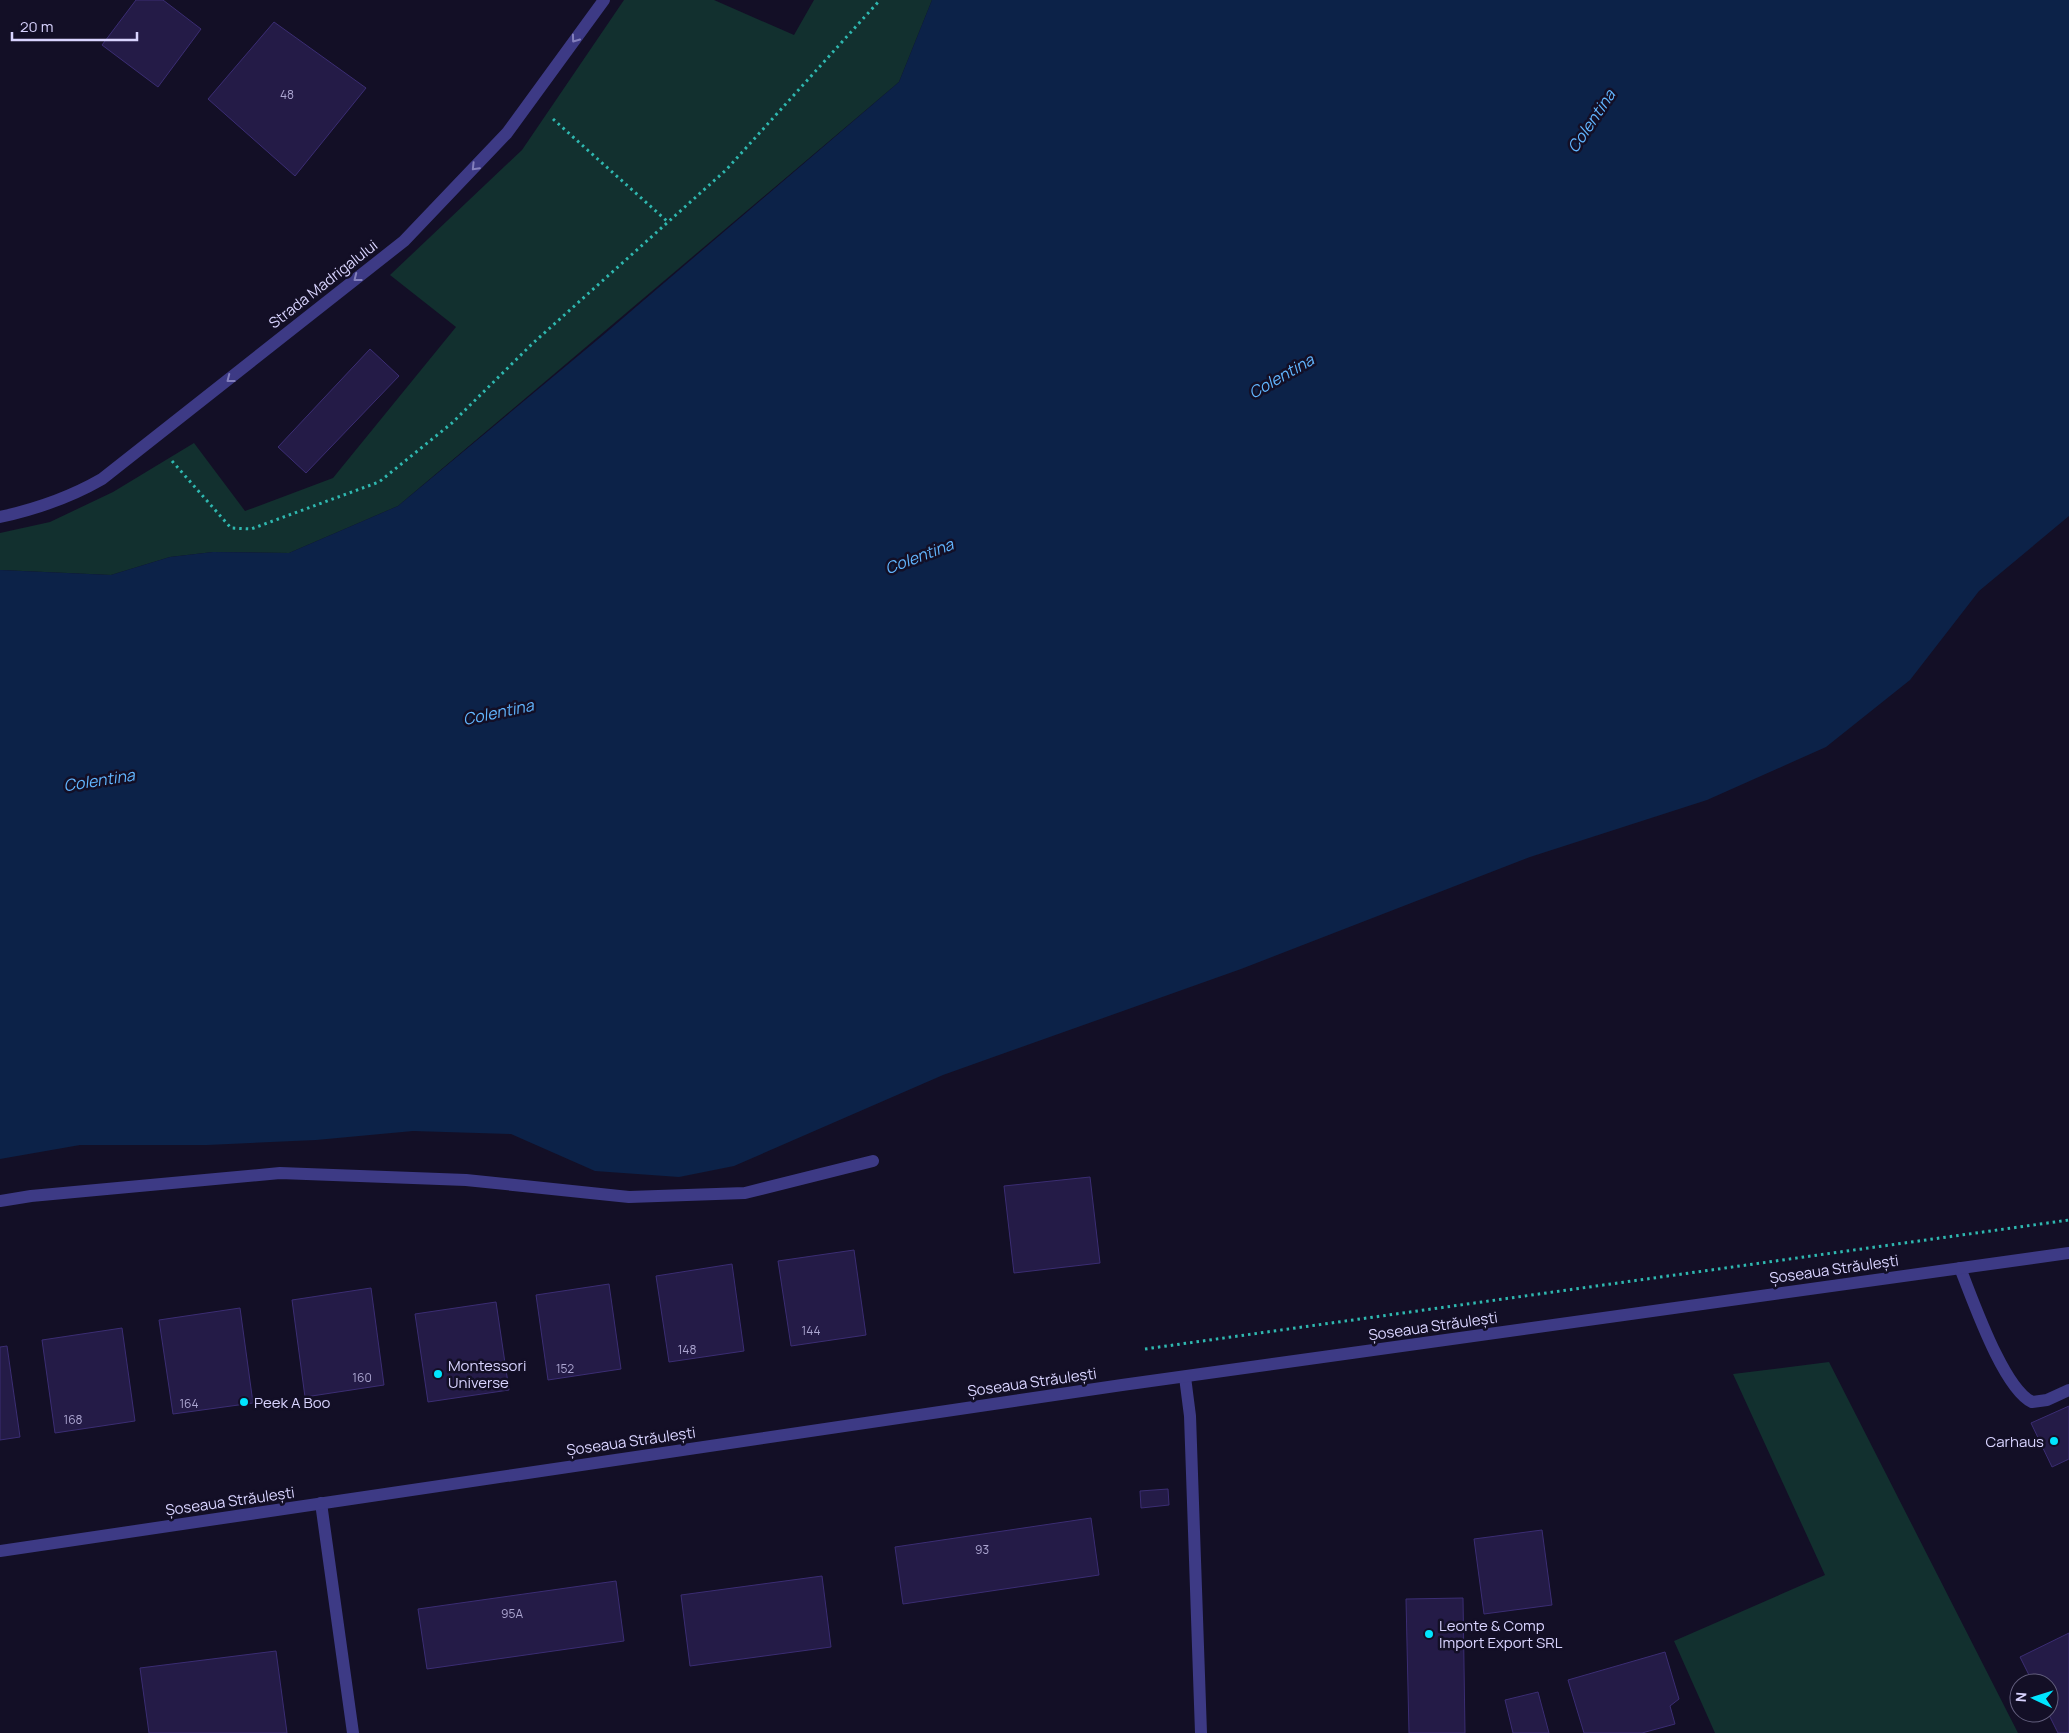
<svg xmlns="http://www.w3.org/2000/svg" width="2069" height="1733" font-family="Manrope,sans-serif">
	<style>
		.green { fill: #12302f }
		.water { fill: #0c2248 }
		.building { fill: #241b47; stroke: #3b2d73 }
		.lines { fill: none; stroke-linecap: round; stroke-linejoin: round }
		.path { stroke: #2fb8b0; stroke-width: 3; stroke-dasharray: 2.5 4; stroke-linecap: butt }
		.service { stroke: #3d3a85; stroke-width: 12 }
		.minor { stroke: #3d3a85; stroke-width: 12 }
		.tertiary { stroke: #3d3a85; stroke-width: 12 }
		.oneway { stroke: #837fbc }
		.poi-dot { fill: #00e5ff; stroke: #130f26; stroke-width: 2 }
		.labels { text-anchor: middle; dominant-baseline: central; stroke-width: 5; stroke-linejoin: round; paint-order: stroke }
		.number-label { font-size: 12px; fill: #aca6d1 }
		.street-label { font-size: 15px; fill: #d9d4ff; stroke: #130f26 }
		.poi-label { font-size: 15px; fill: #d9d4ff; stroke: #130f26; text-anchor: start }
		.water-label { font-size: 16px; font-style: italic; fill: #62b6ff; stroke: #130f26 }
	</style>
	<rect width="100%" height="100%" fill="#130f26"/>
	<g class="green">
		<path d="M624 0H714L794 35 814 0H932L899 82 398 506 289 553 213 552 170 557 111 575 0 570V533L50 522 113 492 194 443 245 511 333 478 456 327 390 275 522 150Z"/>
		<path d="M1829 1362 2018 1733H1715L1674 1641 1825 1575 1733 1374Z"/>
	</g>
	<path class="water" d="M932 0H2069V516L1979 591 1910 680 1826 747 1707 800 1530 857 1241 969 943 1075 734 1166 679 1177 595 1171 511 1134 413 1131 316 1140 207 1145H80L0 1159V570L111 575 170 557 213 552 289 553 398 506 602 336 899 82Z"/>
	<g class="building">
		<path d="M136 0H163L201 29 158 87 102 45Z"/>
		<path d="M274 22 366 88 295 176 208 99Z"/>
		<path d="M370 349 399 376 306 473 278 447Z"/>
		<path d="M1090 1177 1100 1263 1014 1273 1004 1186Z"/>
		<path d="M854 1250 866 1335 791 1346 778 1261Z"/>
		<path d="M732 1264 744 1351 669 1362 656 1276Z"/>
		<path d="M609 1284 621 1369 548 1380 536 1295Z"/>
		<path d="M371 1288 384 1385 305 1397 292 1300Z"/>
		<path d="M496 1302 509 1390 428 1402 415 1314Z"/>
		<path d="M240 1308 253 1403 173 1414 159 1320Z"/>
		<path d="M122 1328 135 1421 55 1433 42 1340Z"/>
		<path d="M7 1346 20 1437 0 1440V1347Z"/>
		<path d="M2069 1406V1459L2052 1467 2031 1423Z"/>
		<path d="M1168 1489 1169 1505 1141 1508 1140 1491Z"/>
		<path d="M1091 1518 1099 1575 903 1604 895 1547Z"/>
		<path d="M1542 1530 1552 1605 1484 1614 1474 1539Z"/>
		<path d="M822 1576 831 1647 690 1666 681 1595Z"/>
		<path d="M616 1581 624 1641 427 1669 418 1609Z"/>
		<path d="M1463 1598 1465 1733H1409L1406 1599Z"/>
		<path d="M2069 1633V1733H2058L2048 1713 2049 1683H2033L2020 1657Z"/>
		<path d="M276 1651 287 1733H149L140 1668Z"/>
		<path d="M1665 1652 1679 1699 1670 1706 1675 1724 1642 1733H1584L1568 1680Z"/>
		<path d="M1538 1692 1549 1733H1513L1505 1700Z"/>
	</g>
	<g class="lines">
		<g class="path">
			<path d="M553 119 668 222"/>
			<path d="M172 461 231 528 251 529 379 482 452 423 532 344 726 170 880 0"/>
			<path d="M1145 1349 2069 1220"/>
		</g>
		<g class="service">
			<path d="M1960 1268C1973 1300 2003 1388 2032 1402L2047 1400 2069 1390"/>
			<path d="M1185 1377 1190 1416 1201 1733"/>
			<path d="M321 1503 353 1733"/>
		</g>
		<g class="minor">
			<path d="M0 517C37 509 69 498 102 479L404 241 507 133 604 0"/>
			<path d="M0 1201 31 1196 280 1173 466 1180 629 1197 745 1193 873 1161"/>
		</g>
		<path class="tertiary" d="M0 1551 1122 1385 2069 1253"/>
	</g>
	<defs><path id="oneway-chevron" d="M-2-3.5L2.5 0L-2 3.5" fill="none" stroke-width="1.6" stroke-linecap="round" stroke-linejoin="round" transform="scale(1.25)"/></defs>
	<g class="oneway">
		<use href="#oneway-chevron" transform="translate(575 39) rotate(126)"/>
		<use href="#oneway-chevron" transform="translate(475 167) rotate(134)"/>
		<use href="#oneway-chevron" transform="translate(357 278) rotate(142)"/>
		<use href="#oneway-chevron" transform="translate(230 379) rotate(142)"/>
	</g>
	<g class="poi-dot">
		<circle cx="438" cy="1374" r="5"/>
		<circle cx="244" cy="1402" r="5"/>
		<circle cx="2054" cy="1441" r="5"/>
		<circle cx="1429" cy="1634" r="5"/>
	</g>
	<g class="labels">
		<g class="number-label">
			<text x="287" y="94">48</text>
			<text x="811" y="1330">144</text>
			<text x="687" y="1349">148</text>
			<text x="565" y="1368">152</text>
			<text x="362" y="1377">160</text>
			<text x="189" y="1403">164</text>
			<text x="73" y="1419">168</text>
			<text x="982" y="1549">93</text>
			<text x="512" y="1613">95A</text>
		</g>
		<g class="street-label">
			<text transform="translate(323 284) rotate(-38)">Strada Madrigalului</text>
			<text transform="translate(1834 1269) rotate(-8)">Șoseaua Străulești</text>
			<text transform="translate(1433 1326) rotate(-8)">Șoseaua Străulești</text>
			<text transform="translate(1032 1382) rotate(-8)">Șoseaua Străulești</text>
			<text transform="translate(631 1441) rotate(-8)">Șoseaua Străulești</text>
			<text transform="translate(230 1501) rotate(-8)">Șoseaua Străulești</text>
		</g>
		<g class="poi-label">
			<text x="448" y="1365">Montessori<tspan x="448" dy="17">Universe</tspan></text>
			<text x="254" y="1402">Peek A Boo</text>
			<text x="2044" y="1441" text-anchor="end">Carhaus</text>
			<text x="1439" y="1625">Leonte &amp; Comp<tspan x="1439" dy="17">Import Export SRL</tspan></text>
		</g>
		<g class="water-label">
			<text transform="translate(1591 121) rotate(-56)">Colentina</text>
			<text transform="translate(1281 376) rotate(-30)">Colentina</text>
			<text transform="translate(919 556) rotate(-21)">Colentina</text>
			<text transform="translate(498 712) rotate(-12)">Colentina</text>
			<text transform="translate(99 780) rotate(-9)">Colentina</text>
		</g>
	</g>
	<g transform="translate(2034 1698) rotate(274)"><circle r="24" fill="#130f26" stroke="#625e7d"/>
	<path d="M0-4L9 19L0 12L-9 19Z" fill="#00e5ff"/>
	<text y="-8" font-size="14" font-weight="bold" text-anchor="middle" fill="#d9d4ff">N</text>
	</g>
	<path d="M12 32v8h125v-8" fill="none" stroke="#d9d4ff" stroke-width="2.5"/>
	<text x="20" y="32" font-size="15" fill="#d9d4ff" stroke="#130f26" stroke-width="4" paint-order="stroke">20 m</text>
</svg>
